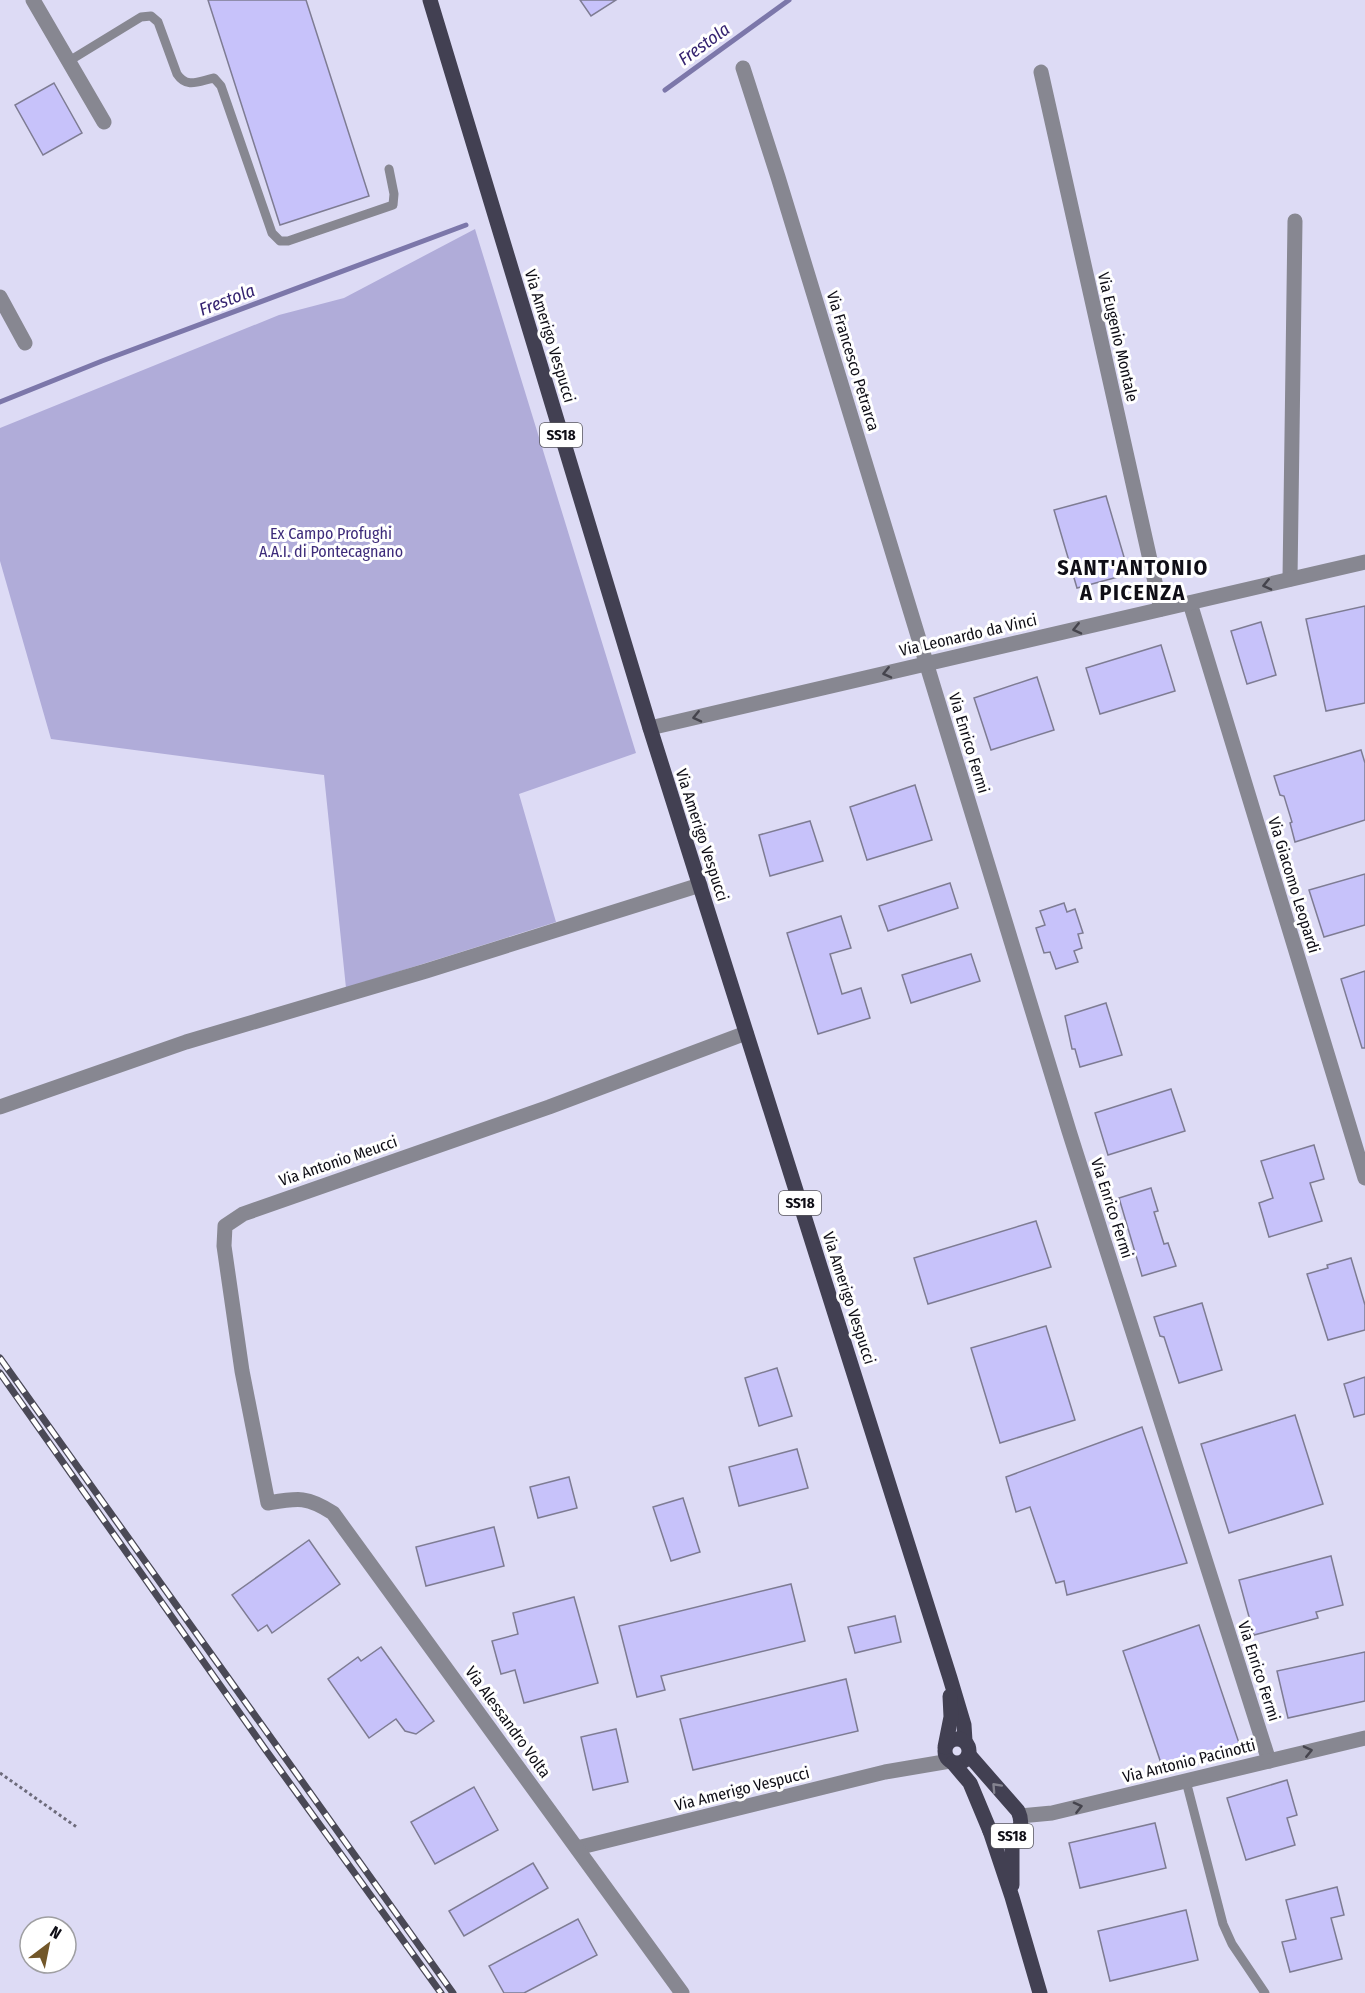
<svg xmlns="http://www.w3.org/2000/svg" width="1365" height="1993" font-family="'Fira Sans Condensed',sans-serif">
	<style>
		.green { fill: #b0acd9 }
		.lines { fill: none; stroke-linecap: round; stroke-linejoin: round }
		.stream { stroke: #7c77aa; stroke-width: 5 }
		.building { fill: #c7c2fa; stroke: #7e7c93; stroke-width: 1.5 }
		.path { stroke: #6d6b7b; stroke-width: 3; stroke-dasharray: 3 3; stroke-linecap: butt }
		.service { stroke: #878791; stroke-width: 9 }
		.minor { stroke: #878791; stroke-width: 15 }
		.primary { stroke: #424052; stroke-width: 15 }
		.rail-casing { stroke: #4a4956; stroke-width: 7 }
		.rail { stroke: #fff; stroke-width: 4.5; stroke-dasharray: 14; stroke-linecap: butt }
		.oneway { stroke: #45444d }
		.oneway2 { stroke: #84838f }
		.labels { text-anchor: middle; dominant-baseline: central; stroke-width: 6; stroke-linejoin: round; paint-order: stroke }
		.shield { fill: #fff; stroke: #57565c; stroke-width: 1.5 }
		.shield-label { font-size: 15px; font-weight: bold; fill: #0f0e16 }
		.street-label { font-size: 16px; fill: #0f0e16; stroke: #fff }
		.park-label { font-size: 16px; fill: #3d2b7a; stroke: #fff }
		.water-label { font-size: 18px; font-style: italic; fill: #352370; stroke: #fff }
		.district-label { font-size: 22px; font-weight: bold; letter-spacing: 1.5px; fill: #0f0e16; stroke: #fff }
	</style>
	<rect width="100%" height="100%" fill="#dddbf5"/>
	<path class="green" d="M475 229 636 753 519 794 556 922 346 988 324 775 51 739 0 561V428L279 315 344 298Z"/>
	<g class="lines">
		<g class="stream">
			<path d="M665 90 789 0"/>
			<path d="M0 402 102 361 466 225"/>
		</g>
	</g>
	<g class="building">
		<path d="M208 0H306L369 196 280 225Z"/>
		<path d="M580 0H616L591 16Z"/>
		<path d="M54 83 82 133 43 155 15 105Z"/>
		<path d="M1106 496 1129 574 1077 588 1054 510Z"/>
		<path d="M1365 606V703L1326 711 1306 619Z"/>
		<path d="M1261 622 1276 675 1247 684 1231 631Z"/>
		<path d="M1161 645 1175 691 1100 714 1086 668Z"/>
		<path d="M1037 677 1054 730 991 750 974 698Z"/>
		<path d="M1361 750 1365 763V820L1295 842 1290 823 1292 822 1284 796 1280 795 1274 776Z"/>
		<path d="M915 785 932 840 867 860 850 807Z"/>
		<path d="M810 821 823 861 770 876 759 835Z"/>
		<path d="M1365 874V925L1324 937 1309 890Z"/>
		<path d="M950 883 958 908 888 931 879 906Z"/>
		<path d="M1064 903 1067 912 1075 909 1083 933 1078 934 1082 948 1074 951 1078 962 1056 969 1050 952 1044 953 1036 928 1045 925 1040 911Z"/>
		<path d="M841 916 851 948 830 954 842 994 861 988 870 1018 818 1034 787 933Z"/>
		<path d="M971 954 980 981 911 1003 902 975Z"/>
		<path d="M1365 971V1048H1362L1341 979Z"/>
		<path d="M1106 1003 1122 1055 1080 1067 1075 1049H1072L1065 1016Z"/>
		<path d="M1171 1089 1185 1131 1108 1155 1095 1113Z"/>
		<path d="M1314 1145 1324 1179 1310 1183 1322 1221 1269 1237 1259 1203 1273 1198 1261 1161Z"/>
		<path d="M1151 1188 1158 1211 1154 1212 1164 1244 1168 1243 1176 1266 1142 1276 1119 1198Z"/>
		<path d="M1036 1221 1051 1267 928 1304 914 1258Z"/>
		<path d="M1351 1258 1365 1305V1330L1328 1340 1307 1274 1328 1268 1327 1265Z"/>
		<path d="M1202 1303 1222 1370 1179 1383 1164 1337 1160 1336 1154 1317Z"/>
		<path d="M1046 1326 1075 1420 1000 1443 971 1348Z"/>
		<path d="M777 1368 792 1416 759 1426 745 1378Z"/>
		<path d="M1365 1377V1414L1354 1417 1344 1384Z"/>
		<path d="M1295 1415 1323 1504 1229 1533 1201 1444Z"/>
		<path d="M1142 1427 1187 1563 1067 1595 1064 1581 1056 1583 1030 1507 1016 1512 1006 1477Z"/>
		<path d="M797 1449 808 1488 739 1506 729 1467Z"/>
		<path d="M569 1477 577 1508 538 1518 530 1487Z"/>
		<path d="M683 1498 700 1552 671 1561 653 1507Z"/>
		<path d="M494 1527 504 1566 426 1586 416 1547Z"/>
		<path d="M309 1540 340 1584 272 1633 267 1625 258 1631 232 1595Z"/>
		<path d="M1331 1556 1343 1605 1316 1612 1318 1618 1254 1635 1239 1580Z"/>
		<path d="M791 1584 805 1641 661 1676 665 1690 637 1697 619 1626Z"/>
		<path d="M574 1597 598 1683 524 1703 515 1670 501 1674 492 1641 518 1634 513 1613Z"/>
		<path d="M895 1616 901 1642 855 1653 848 1627Z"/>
		<path d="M1199 1625 1240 1746 1164 1772 1123 1651Z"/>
		<path d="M381 1647 434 1721 416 1734 405 1731 396 1719 369 1738 328 1679 358 1657 361 1661Z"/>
		<path d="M1365 1652V1701L1288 1718 1277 1671Z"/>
		<path d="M846 1679 858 1731 693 1770 680 1719Z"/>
		<path d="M616 1729 628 1782 593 1790 581 1737Z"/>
		<path d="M1287 1780 1297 1815 1287 1818 1295 1845 1246 1860 1227 1798Z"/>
		<path d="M474 1787 498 1830 435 1864 411 1822Z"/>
		<path d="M1155 1823 1166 1868 1080 1888 1069 1843Z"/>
		<path d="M533 1863 548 1888 464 1936 449 1911Z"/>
		<path d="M1337 1887 1344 1915 1331 1918 1342 1959 1290 1972 1282 1942 1296 1939 1286 1900Z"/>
		<path d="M1186 1910 1198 1960 1110 1981 1098 1931Z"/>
		<path d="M578 1919 597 1955 524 1993H504L489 1966Z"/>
	</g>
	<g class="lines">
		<path class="path" d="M0 1773 78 1828"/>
		<g class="service">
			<path d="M69 61 141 17 151 16 158 22 177 74C187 89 199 81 214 78L221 86 272 233 280 241H288L393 205 394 194 389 169"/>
			<path d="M1186 1781 1223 1924 1232 1944 1265 1993"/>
		</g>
		<g class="minor">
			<path d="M33 0 104 122"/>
			<path d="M743 68 778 177 1069 1131 1269 1761"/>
			<path d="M1041 72 1161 609"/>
			<path d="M0 297 25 343"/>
			<path d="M1290 579 1295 221"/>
			<path d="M1190 603 1365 1178"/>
			<path d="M650 728 1365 562"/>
			<path d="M0 1107 186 1042 426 971 700 885"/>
			<path d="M1020 1816 1052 1813 1365 1738"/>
			<path d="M577 1848 885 1772 950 1761"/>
			<path d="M682 1993 333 1513C307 1496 298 1498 268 1503L242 1371 224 1246 225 1226 243 1214 549 1107 746 1033"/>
		</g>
		<g class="primary">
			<path d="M430 0 650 728 950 1678 964 1725 965 1741"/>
			<circle cx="957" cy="1751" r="12"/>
			<path d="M945 1747 951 1717 950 1696"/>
			<path d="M953 1763 970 1783 990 1831C1007 1843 1028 1833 1018 1811L969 1755"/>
			<path d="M990 1831 1012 1897 1040 1993"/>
			<path d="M1012 1885V1836"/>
		</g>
		<g class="rail-casing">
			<g id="rail">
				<path d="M0 1358 453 1993"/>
				<path d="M0 1373 265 1749 441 1993"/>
			</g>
		</g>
		<use href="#rail" class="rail"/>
	</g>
	<defs><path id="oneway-chevron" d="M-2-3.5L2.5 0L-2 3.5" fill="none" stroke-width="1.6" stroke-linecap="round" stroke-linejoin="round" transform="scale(1.5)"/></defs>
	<g class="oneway">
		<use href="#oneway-chevron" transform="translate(1267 585) rotate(167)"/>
		<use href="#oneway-chevron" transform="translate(1077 629) rotate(167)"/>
		<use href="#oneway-chevron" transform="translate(887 673) rotate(167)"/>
		<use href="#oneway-chevron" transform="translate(697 717) rotate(167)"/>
		<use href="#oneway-chevron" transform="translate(1308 1751) rotate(-13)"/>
		<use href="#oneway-chevron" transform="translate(1078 1807) rotate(-14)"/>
	</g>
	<use class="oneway2" href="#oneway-chevron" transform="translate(996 1787) rotate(-133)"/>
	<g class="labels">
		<g class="shield">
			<rect x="540" y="423" width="42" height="24" rx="4.5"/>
			<rect x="779" y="1191" width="42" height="24" rx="4.5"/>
			<rect x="991" y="1824" width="42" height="24" rx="4.5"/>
		</g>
		<g class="shield-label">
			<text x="561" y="435">SS18</text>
			<text x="800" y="1203">SS18</text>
			<text x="1012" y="1836">SS18</text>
		</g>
		<g class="street-label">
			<text transform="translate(550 336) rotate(73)">Via Amerigo Vespucci</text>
			<text transform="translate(1118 337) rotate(77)">Via Eugenio Montale</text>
			<text transform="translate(853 361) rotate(73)">Via Francesco Petrarca</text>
			<text transform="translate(968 635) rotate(-13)">Via Leonardo da Vinci</text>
			<text transform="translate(969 743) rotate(73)">Via Enrico Fermi</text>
			<text transform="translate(702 835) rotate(72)">Via Amerigo Vespucci</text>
			<text transform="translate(1294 885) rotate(73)">Via Giacomo Leopardi</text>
			<text transform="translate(338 1161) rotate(-19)">Via Antonio Meucci</text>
			<text transform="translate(1112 1208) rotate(72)">Via Enrico Fermi</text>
			<text transform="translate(849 1298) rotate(72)">Via Amerigo Vespucci</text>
			<text transform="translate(1259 1671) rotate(72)">Via Enrico Fermi</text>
			<text transform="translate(508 1722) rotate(54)">Via Alessandro Volta</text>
			<text transform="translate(1189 1761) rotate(-14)">Via Antonio Pacinotti</text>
			<text transform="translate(742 1789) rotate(-14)">Via Amerigo Vespucci</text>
		</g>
		<g class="park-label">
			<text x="331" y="533">Ex Campo Profughi<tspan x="331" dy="18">A.A.I. di Pontecagnano</tspan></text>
		</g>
		<g class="water-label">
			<text transform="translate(704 44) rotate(-36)">Frestola</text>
			<text transform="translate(227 300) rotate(-21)">Frestola</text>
		</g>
		<g class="district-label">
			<text x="1133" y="567">SANT'ANTONIO<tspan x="1133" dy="25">A PICENZA</tspan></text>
		</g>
	</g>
	<g transform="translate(48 1945) rotate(32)"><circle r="28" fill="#ffffff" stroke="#9f9fa2" stroke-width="1.5"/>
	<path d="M0-4.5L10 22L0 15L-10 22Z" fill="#725729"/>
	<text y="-9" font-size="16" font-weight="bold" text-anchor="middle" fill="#0f0e16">N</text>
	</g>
</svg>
